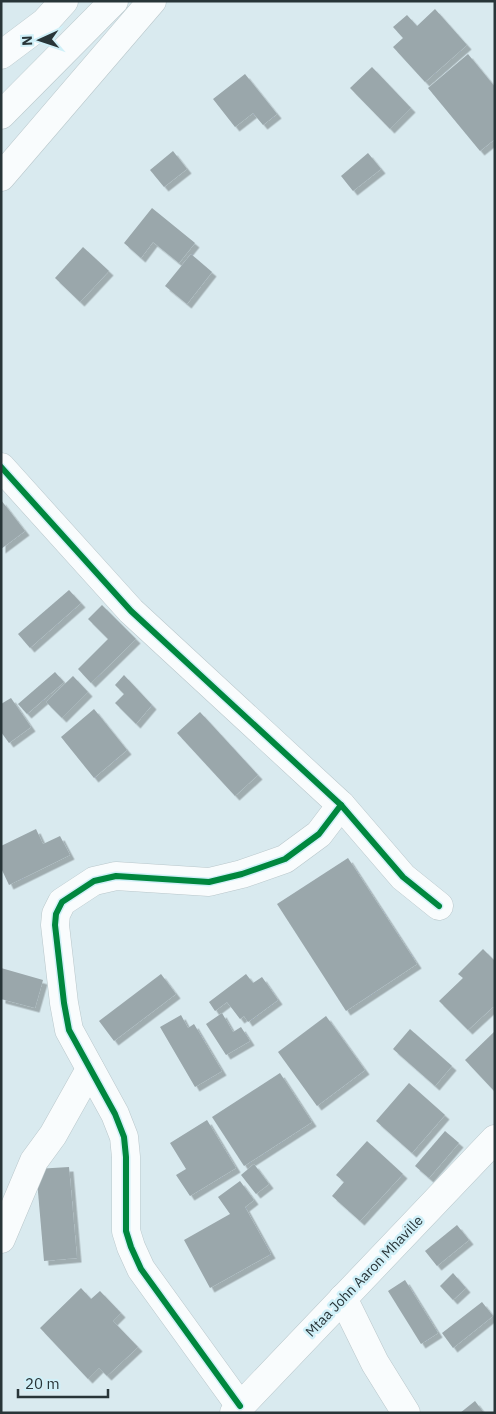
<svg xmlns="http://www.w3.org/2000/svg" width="496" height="1414" font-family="'IBM Plex Sans',sans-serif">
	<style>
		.building { fill: #9aa7ab; filter: url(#shadow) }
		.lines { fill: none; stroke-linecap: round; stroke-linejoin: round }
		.minor-casing { stroke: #b9c7cb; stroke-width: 29 }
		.trunk-casing { stroke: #b9c7cb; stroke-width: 29 }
		.minor { stroke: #f9fcfd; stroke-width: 28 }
		.trunk { stroke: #f9fcfd; stroke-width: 28 }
		.cycleway-casing { stroke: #d0f0f8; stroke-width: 9 }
		.cycleway { stroke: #00873e; stroke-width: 6 }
		.labels { text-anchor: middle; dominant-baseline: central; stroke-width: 5; stroke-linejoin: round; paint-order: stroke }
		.street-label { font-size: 14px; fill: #283538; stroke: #d0f0f8 }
	</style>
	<defs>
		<filter id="shadow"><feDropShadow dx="4.5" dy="4.5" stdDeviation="0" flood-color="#0004"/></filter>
	</defs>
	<rect width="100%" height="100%" fill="#d9eaef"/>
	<g class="building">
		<path d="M435 9 467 45 425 82 393 47 403 38 393 27 407 15 417 26Z"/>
		<path d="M468 54 495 87V139L480 151 428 88Z"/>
		<path d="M372 67 411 108 390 129 350 88Z"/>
		<path d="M245 74 277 114 263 125 253 113 235 127 213 99Z"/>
		<path d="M173 151 187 169 164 187 150 170Z"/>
		<path d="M368 153 381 169 353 191 341 176Z"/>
		<path d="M152 208 195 243 179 263 153 242 141 258 124 243Z"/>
		<path d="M83 247 109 271 80 302 55 278Z"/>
		<path d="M191 254 212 272 187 304 165 286Z"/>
		<path d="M1 500 25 531 1 549Z"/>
		<path d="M69 590 81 603 30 648 18 634Z"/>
		<path d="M102 605 136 639 91 683 78 669 108 639 88 619Z"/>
		<path d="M55 672 64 682 27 714 18 704Z"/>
		<path d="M124 675 152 705 136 724 115 703 124 694 115 685Z"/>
		<path d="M73 676 88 692 62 718 46 702Z"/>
		<path d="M11 698 31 727 9 743 1 732V704Z"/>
		<path d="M94 709 127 750 94 778 61 737Z"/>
		<path d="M200 712 258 775 235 796 177 733Z"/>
		<path d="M36 829 43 844 60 836 70 855 9 885 1 868V846Z"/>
		<path d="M348 858 417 964 346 1011 277 904Z"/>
		<path d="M483 949 495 961V1009L493 1007 468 1030 439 1001 463 978 458 974Z"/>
		<path d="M1 968 43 980 35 1008 1 999Z"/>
		<path d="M161 974 176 994 114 1041 99 1021Z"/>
		<path d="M246 974 253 983 262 977 278 1000 248 1022 244 1016 240 1019 227 1002 215 1011 209 1002Z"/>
		<path d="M222 1013 233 1032 241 1027 250 1041 226 1055 206 1024Z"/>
		<path d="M181 1015 188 1028 194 1024 222 1071 195 1087 160 1027Z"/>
		<path d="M326 1016 365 1070 317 1106 278 1052Z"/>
		<path d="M410 1029 452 1066 435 1086 393 1049Z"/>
		<path d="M495 1031V1092L465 1060Z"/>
		<path d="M280 1073 312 1122 244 1166 212 1117Z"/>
		<path d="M409 1083 445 1115 412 1153 376 1121Z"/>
		<path d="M207 1120 236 1168 190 1196 176 1175 186 1169 170 1143Z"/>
		<path d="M445 1131 459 1143 429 1178 415 1166Z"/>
		<path d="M367 1141 403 1174 360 1221 332 1196 344 1182 336 1175Z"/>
		<path d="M254 1164 269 1184 256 1194 241 1175Z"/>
		<path d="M69 1167 77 1258 44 1261 36 1169Z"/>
		<path d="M240 1181 254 1200 245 1207 271 1254 210 1288 184 1240 230 1214 218 1197Z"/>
		<path d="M457 1225 469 1240 437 1266 425 1251Z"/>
		<path d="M453 1273 466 1288 453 1300 440 1286Z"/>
		<path d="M405 1280 438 1333 421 1344 388 1291Z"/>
		<path d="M81 1288 91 1299 100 1291 121 1313 113 1321 138 1347 107 1376 99 1368 88 1379 40 1328Z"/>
		<path d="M482 1302 493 1316 453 1348 442 1333Z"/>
		<path d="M475 1401 484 1413H460Z"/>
	</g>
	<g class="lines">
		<g class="minor-casing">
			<g id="minor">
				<path d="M1 55 45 22 64 1"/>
				<path d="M1 177 152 1"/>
				<path d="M1 467 131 611 341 805 403 877 439 906"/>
				<path d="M1 1239 34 1161 53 1135 90 1069"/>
				<path d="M343 1298 375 1363 406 1413"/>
				<path d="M240 1406 141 1269 131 1247 126 1231V1157L124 1137 115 1114 69 1030 64 1003 55 925 56 914 62 902 94 881 116 876 209 882 242 874 285 859 319 834 341 805"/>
				<path d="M234 1413 495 1139"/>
			</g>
		</g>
		<g class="trunk-casing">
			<path id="trunk" d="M1 115 114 1"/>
		</g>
		<use href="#minor" class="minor"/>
		<use href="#trunk" class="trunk"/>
		<g class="cycleway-casing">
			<g id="cycleway">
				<path d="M1 467 131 611 341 805 403 877 439 906"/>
				<path d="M240 1406 141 1269 131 1247 126 1231V1157L124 1137 115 1114 69 1030 64 1003 55 925 56 914 62 902 94 881 116 876 209 882 242 874 285 859 319 834 341 805"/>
			</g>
		</g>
		<use href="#cycleway" class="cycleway"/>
	</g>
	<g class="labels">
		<g class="street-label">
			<text transform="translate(364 1276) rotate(-46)">Mtaa John Aaron Mhaville</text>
		</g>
	</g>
	<rect width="496" height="1414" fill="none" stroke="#283538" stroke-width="5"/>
	<g transform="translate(40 40) rotate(267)" stroke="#d0f0f8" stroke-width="4" paint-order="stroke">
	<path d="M0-4L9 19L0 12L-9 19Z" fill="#283538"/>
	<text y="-8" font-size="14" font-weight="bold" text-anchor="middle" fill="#283538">N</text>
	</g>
	<path d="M18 1389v8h90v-8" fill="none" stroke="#283538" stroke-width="2.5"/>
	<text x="25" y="1389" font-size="15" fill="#283538" stroke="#d0f0f8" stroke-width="4" paint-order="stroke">20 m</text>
</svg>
